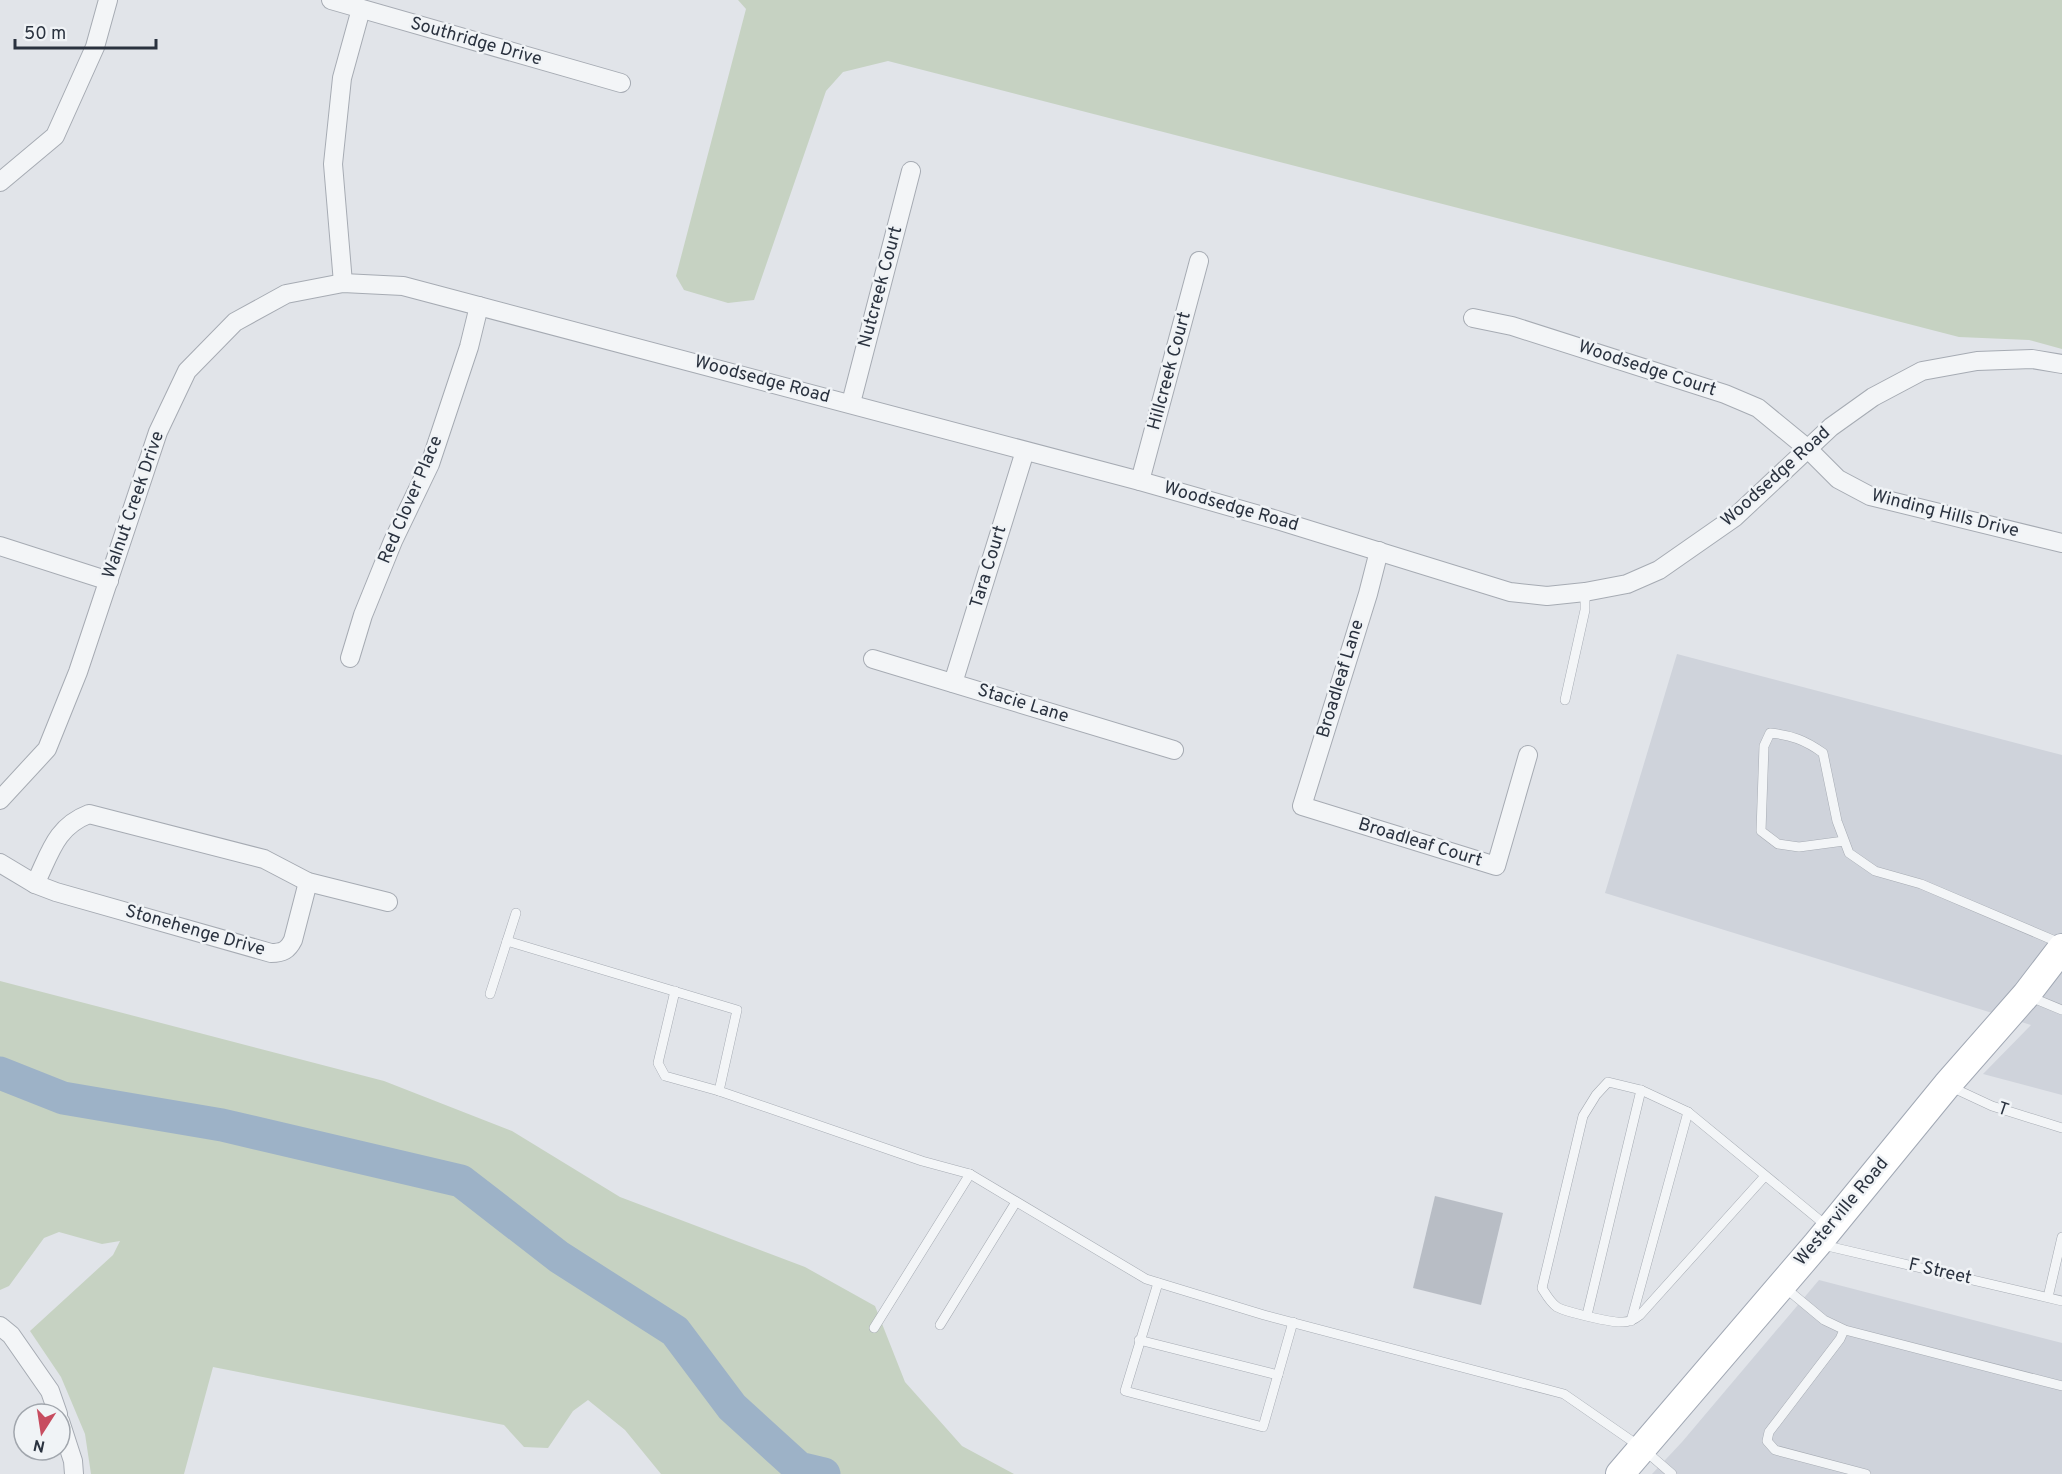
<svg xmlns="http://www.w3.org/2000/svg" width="2062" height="1474" font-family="Overpass,sans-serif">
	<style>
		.built { fill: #cfd3db }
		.green { fill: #c6d2c2 }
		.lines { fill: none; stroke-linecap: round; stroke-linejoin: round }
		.river { stroke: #9db2c7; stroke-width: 33 }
		.building { fill: #b8bdc5 }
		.service-casing { stroke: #a6abb3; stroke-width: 10 }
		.minor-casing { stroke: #a6abb3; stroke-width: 20 }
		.primary-casing { stroke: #a1a8b4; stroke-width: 30 }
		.service { stroke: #f3f5f7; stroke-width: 9 }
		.minor { stroke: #f3f5f7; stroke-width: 18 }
		.primary { stroke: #fff; stroke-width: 28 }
		.labels { text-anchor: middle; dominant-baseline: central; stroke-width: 5; stroke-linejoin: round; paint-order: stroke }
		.street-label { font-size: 18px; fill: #2a323f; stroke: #f0f3f6 }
	</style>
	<rect width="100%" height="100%" fill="#e1e4e9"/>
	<g class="built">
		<path d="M1677 654 2062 755V1095L1983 1074 2031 1025 1605 893Z"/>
		<path d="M1819 1280 2062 1343V1474H1652L1682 1442Z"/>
	</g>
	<g class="green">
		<path d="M738 0H2062V349L2029 340 1959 337 888 61 843 72 826 91 754 300 728 303 684 290 676 276 746 9Z"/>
		<path d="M0 981 384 1081 512 1131 620 1197 805 1267 875 1306 905 1382 962 1446 1014 1474H661L625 1430 588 1400 573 1411 548 1448 524 1447 504 1425 213 1367 184 1474H91L85 1434 61 1377 30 1331 113 1255 120 1241 102 1244 59 1232 44 1238 9 1286 0 1290Z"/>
	</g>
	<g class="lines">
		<path class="river" d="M0 1073 63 1098 222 1125 461 1181 559 1257 675 1331 732 1407 799 1468 824 1474"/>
	</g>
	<path class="building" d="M1435 1196 1503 1213 1481 1305 1413 1288Z"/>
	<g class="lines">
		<g class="service-casing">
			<g id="service">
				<path d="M1565 700 1585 610V592"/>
				<path d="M1844 841 1799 847 1778 844 1761 831 1764 746 1770 733C1791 735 1805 740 1823 753L1837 821 1849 853 1875 871 1921 884 2060 943"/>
				<path d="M507 941 737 1010 719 1091 922 1161 970 1174 1146 1279 1264 1315 1564 1394 1642 1448 1672 1474"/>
				<path d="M675 991 658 1063 665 1076 719 1091"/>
				<path d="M490 994 516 913"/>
				<path d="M2028 996 2062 1010"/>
				<path d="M1949 1086 1992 1106 2062 1128"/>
				<path d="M1765 1176 1640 1315C1635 1319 1629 1322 1623 1322 1612 1323 1566 1312 1557 1307 1550 1302 1547 1296 1542 1288L1583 1116 1596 1095 1608 1082 1641 1090 1688 1112 1828 1227"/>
				<path d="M1823 1245 2062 1301"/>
				<path d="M1158 1283 1125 1391 1263 1427 1293 1322"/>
				<path d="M1783 1286 1824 1320 1845 1330 2062 1386"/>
				<path d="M2048 1297 2062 1237"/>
				<path d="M1587 1315 1641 1090"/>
				<path d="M1631 1321 1688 1112"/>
				<path d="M940 1325 1016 1202"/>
				<path d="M874 1328 970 1174"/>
				<path d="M1844 1330 1840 1339 1769 1432 1767 1441 1775 1450 1866 1474"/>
				<path d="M1139 1340 1278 1375"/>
			</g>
		</g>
		<g class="minor-casing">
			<g id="minor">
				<path d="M331 0 621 83"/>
				<path d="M0 182 55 136 95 47 108 0"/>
				<path d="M343 283 333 164 342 78 361 9"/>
				<path d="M1473 318 1512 326 1725 394 1758 408 1808 449 1838 479 1870 496 2062 543"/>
				<path d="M851 403 911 171"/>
				<path d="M1140 481 1199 261"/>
				<path d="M0 546 109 581"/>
				<path d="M1379 551 1368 594 1302 806 1496 866 1528 755"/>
				<path d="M350 658 363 615 393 541 430 464 469 347 479 306"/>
				<path d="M873 659 1174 750"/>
				<path d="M953 683 1025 451"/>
				<path d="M0 800 47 749 78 672 158 432 187 371 235 322 286 294 343 283 403 286 1140 481 1277 520 1510 592 1547 596 1585 592 1627 584 1659 570 1735 517 1831 427 1873 397 1922 371 1977 361 2032 359 2062 364"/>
				<path d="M0 863 35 884 56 892 271 953C283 953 288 950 293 940L308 882"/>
				<path d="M35 884C50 854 55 827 89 814L264 859 308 882 388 902"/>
				<path d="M0 1326 11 1335 50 1391 58 1414"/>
				<path d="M60 1421 73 1461 74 1474"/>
			</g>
		</g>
		<g class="primary-casing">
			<path id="primary" d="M1620 1474 1817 1244 1947 1085 2026 995 2062 948"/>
		</g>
		<use href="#service" class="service"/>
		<use href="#minor" class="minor"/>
		<use href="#primary" class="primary"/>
	</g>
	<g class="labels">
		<g class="street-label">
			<text transform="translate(476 42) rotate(16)">Southridge Drive</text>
			<text transform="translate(881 287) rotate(-75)">Nutcreek Court</text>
			<text transform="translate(1647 369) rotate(18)">Woodsedge Court</text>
			<text transform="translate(1170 371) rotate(-75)">Hillcreek Court</text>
			<text transform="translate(762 380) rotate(15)">Woodsedge Road</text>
			<text transform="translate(1776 477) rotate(-42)">Woodsedge Road</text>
			<text transform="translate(411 500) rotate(-67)">Red Clover Place</text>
			<text transform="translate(134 505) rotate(-71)">Walnut Creek Drive</text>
			<text transform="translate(1231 507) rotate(16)">Woodsedge Road</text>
			<text transform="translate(1945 514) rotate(14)">Winding Hills Drive</text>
			<text transform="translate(989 567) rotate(-73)">Tara Court</text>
			<text transform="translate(1341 679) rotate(-73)">Broadleaf Lane</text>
			<text transform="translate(1023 704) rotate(17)">Stacie Lane</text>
			<text transform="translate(1420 843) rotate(17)">Broadleaf Court</text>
			<text transform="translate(195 931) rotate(16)">Stonehenge Drive</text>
			<text transform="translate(2003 1110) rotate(19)">T</text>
			<text transform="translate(1842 1212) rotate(-50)">Westerville Road</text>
			<text transform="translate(1940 1272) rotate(13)">F Street</text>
		</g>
	</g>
	<g transform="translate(42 1432) rotate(192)"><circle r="28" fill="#f0f3f6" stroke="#a1a6ad" stroke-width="1.5"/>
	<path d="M0-4.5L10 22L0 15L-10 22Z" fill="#c74c5f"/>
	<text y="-9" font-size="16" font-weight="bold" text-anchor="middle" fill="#2a323f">N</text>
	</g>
	<path d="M15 39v9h141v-9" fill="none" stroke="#2a323f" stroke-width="3"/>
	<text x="24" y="39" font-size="18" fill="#2a323f" stroke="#f0f3f6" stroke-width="4.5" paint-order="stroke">50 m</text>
</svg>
